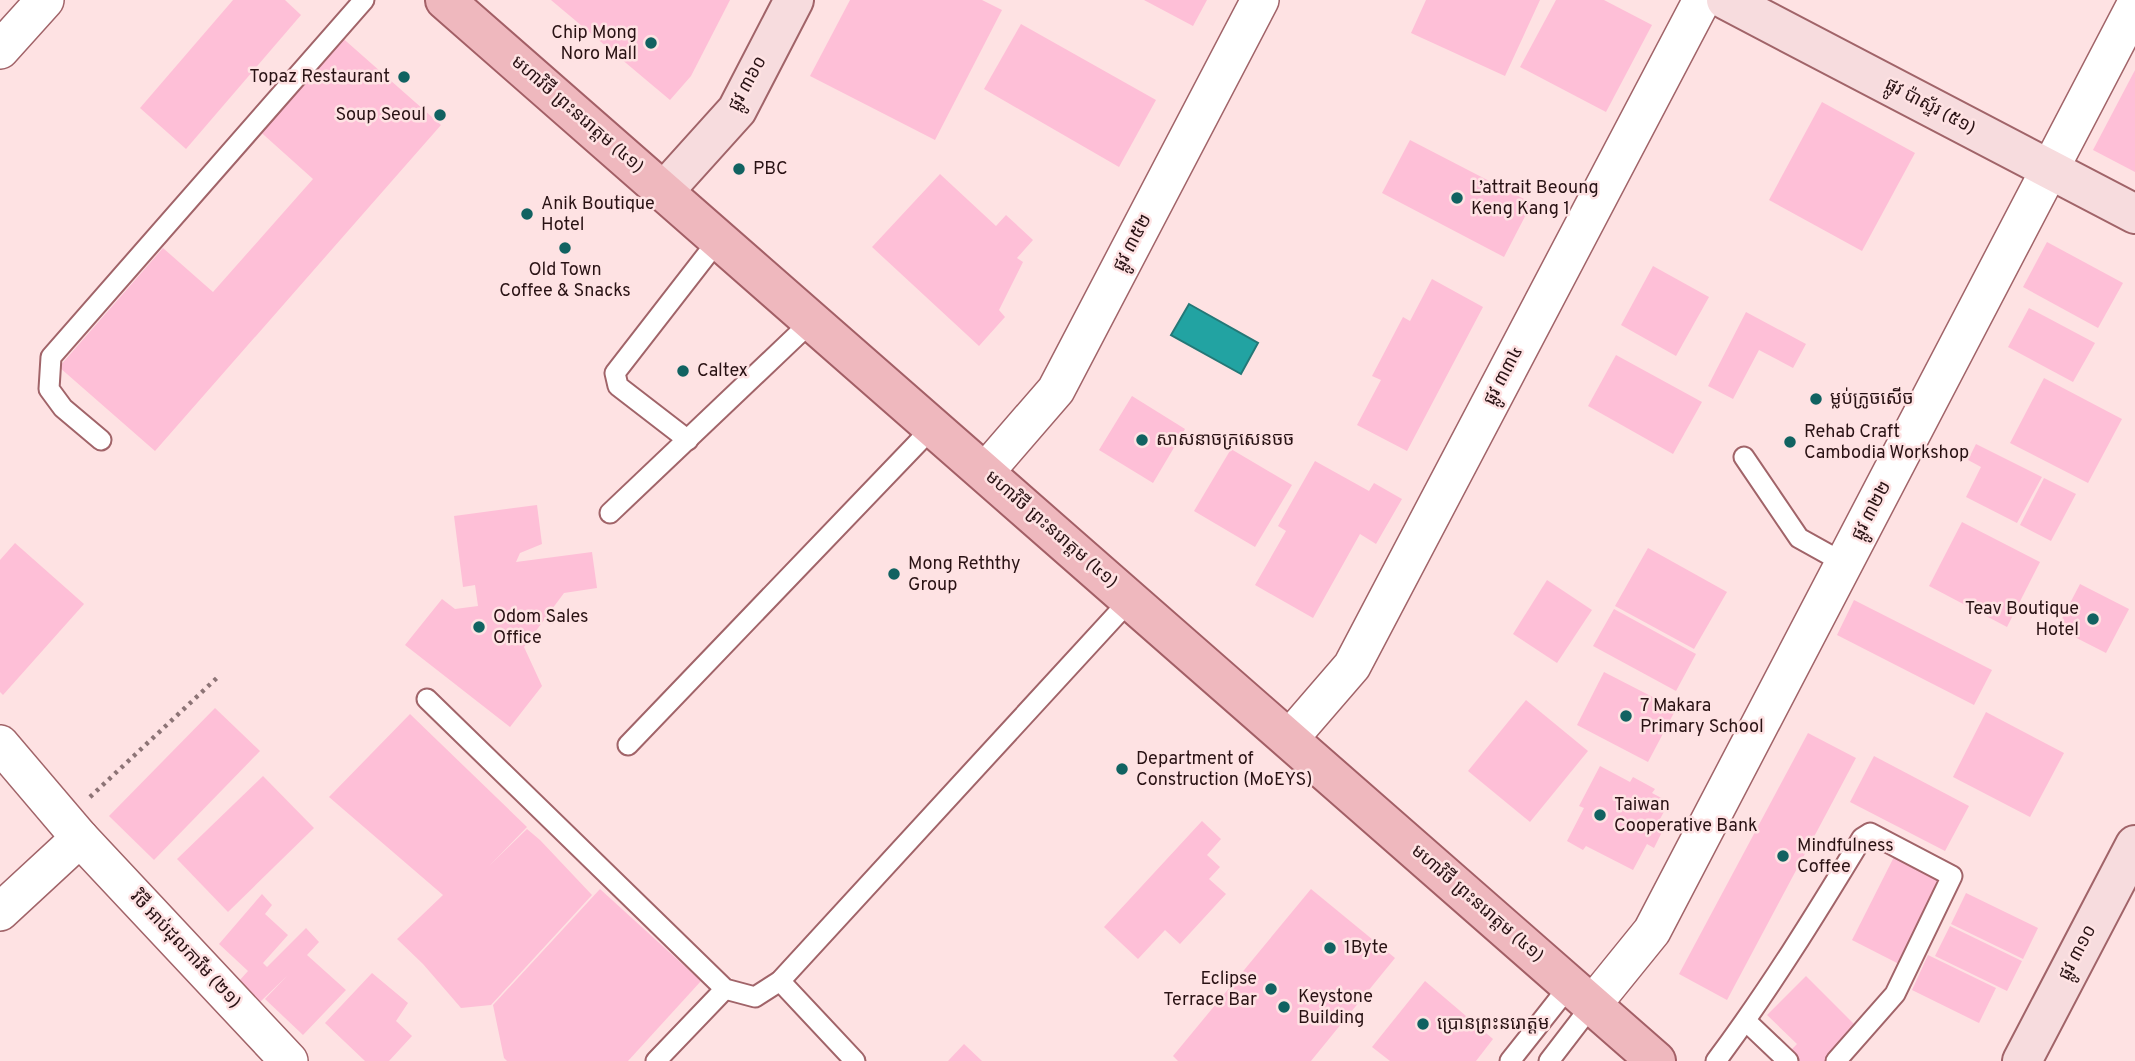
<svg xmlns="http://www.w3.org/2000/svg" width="2135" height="1061" font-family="Overpass,'Noto Sans Khmer',sans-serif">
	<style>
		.water { fill: #22a3a2; stroke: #247877; stroke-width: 2 }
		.building { fill: #febfd7 }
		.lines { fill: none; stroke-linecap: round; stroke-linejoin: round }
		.lane-casing { stroke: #a16469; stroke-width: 23 }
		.street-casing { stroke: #a16469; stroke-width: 40 }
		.secondary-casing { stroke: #a16469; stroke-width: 42 }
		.primary-casing { stroke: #a35f66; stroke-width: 42 }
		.path { stroke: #8d7476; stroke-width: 4.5; stroke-dasharray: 3.5 5; stroke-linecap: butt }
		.lane { stroke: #fff; stroke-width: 19 }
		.street { stroke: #fff; stroke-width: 37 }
		.secondary { stroke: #f7dcde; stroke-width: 38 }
		.primary { stroke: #efb8be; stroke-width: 38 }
		.poi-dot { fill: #116261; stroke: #fee2e3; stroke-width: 2.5 }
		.labels { text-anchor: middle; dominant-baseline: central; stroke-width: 5; stroke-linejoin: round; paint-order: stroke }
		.poi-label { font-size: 18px; fill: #291214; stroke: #fee2e3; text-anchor: start }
		.street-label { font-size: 18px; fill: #291214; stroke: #fee2e3 }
	</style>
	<rect width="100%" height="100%" fill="#fee2e3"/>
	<path class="water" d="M1189 304 1258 343 1241 374 1171 335Z"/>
	<g class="building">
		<path d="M233 0H285L301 15 186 149 140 108Z"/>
		<path d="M551 0H730L691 76 670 100Z"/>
		<path d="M850 0H982L1002 10 935 140 810 76Z"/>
		<path d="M1144 0H1207L1193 26Z"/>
		<path d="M1426 0H1540L1505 76 1411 33Z"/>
		<path d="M1556 0H1604L1652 25 1606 112 1520 67Z"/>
		<path d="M1021 24 1156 100 1119 167 984 89Z"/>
		<path d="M338 34 441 125 155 451 59 367 163 248 213 292 313 179 255 127Z"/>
		<path d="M2135 70V172L2093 150Z"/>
		<path d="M1822 102 1915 153 1862 251 1769 200Z"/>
		<path d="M1410 140 1532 203 1504 257 1382 193Z"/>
		<path d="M940 174 996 226 1006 215 1033 240 1017 258 1023 262 999 310 1005 317 979 346 872 247Z"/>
		<path d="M2047 242 2123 283 2098 328 2023 287Z"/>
		<path d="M1653 266 1709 297 1676 356 1621 325Z"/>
		<path d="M1432 279 1483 307 1407 451 1357 425 1381 380 1372 376 1403 317 1410 321Z"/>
		<path d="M2029 308 2095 343 2073 382 2008 347Z"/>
		<path d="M1746 312 1806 344 1793 368 1759 350 1733 399 1708 386Z"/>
		<path d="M1616 355 1702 402 1673 454 1588 406Z"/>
		<path d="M2044 378 2122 419 2088 483 2010 443Z"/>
		<path d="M1132 396 1185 429 1153 483 1099 450Z"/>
		<path d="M1976 444 2042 477 2017 523 1966 497 1981 467 1968 460Z"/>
		<path d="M1231 449 1292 485 1255 547 1194 511Z"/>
		<path d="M1315 461 1369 491 1374 483 1402 499 1376 544 1360 534 1313 618 1255 585 1286 531 1278 526Z"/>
		<path d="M2044 478 2076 494 2051 541 2020 525Z"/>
		<path d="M537 505 542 544 520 553 516 562 592 552 597 588 564 593 524 647 542 686 510 727 405 645 442 599 455 609 478 606 475 585 463 587 454 516Z"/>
		<path d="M1962 522 2040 562 2007 627 1929 586Z"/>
		<path d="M15 543 84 604 3 695 0 692V560Z"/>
		<path d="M1648 548 1727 592 1694 649 1615 606Z"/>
		<path d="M1547 580 1592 610 1557 663 1513 634Z"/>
		<path d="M2080 584 2129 609 2106 653 2057 628Z"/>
		<path d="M1854 600 1992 670 1974 705 1837 635Z"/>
		<path d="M1614 609 1696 654 1676 691 1593 646Z"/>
		<path d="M1604 672 1676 709 1648 762 1577 725Z"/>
		<path d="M1526 700 1588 751 1530 822 1468 771Z"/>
		<path d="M215 708 260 751 154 860 109 816Z"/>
		<path d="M1986 712 2064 753 2030 817 1953 777Z"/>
		<path d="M410 714 527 827 489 866 527 829 540 840 531 849 540 840 592 895 491 1005 461 1008 423 964 397 939 443 895 329 797Z"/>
		<path d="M1808 733 1856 758 1727 1000 1679 974Z"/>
		<path d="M1874 756 1969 806 1945 851 1850 802Z"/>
		<path d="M1600 766 1630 782 1633 777 1655 789 1652 793 1669 802 1659 821 1666 824 1654 848 1647 844 1633 870 1586 846 1583 850 1567 841 1584 808 1579 806Z"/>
		<path d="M263 776 314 828 228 912 177 859Z"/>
		<path d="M1202 821 1221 839 1207 855 1220 867 1209 879 1226 894 1180 944 1165 930 1138 959 1104 927Z"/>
		<path d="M1897 851 1945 875 1899 964 1852 940Z"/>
		<path d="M600 889 701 981 628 1061H507L504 1058 493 1005Z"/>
		<path d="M1311 889 1395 958 1311 1061H1178L1173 1056Z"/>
		<path d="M1966 893 2038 928 2023 959 1951 924Z"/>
		<path d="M262 894 272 905 265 914 288 935 263 963 267 967 306 928 319 942 307 955 346 990 303 1035 265 999 287 976 260 1002 239 981 248 971 219 944Z"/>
		<path d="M1950 926 2022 961 2007 991 1935 956Z"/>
		<path d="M1928 955 1996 988 1979 1023 1912 990Z"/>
		<path d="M372 973 408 1003 396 1021 412 1036 389 1061H365L325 1023Z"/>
		<path d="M1806 976 1858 1028 1825 1061H1797L1788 1053 1797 1044 1767 1015Z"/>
		<path d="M1425 981 1493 1039 1476 1061H1390L1372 1047Z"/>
		<path d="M964 1044 982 1061H948Z"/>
	</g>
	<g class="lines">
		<g class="lane-casing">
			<g id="lane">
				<path d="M101 440 63 408 49 389 51 357 364 0"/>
				<path d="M688 440 618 386 615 373 719 239"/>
				<path d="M1744 457 1799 538 1844 563"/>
				<path d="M610 513 812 321"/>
				<path d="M427 699 725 989 755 997 780 981 1130 600"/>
				<path d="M628 745 933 427"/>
				<path d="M780 981 855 1061"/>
				<path d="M1746 1021 1788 1061"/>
				<path d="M656 1061 725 989"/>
				<path d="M1510 1061 1570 985"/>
				<path d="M1549 1061 1592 1005"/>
				<path d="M1716 1061C1769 990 1816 914 1862 838L1870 833 1952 876 1895 994 1836 1061"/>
			</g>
		</g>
		<g class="street-casing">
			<g id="street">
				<path d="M0 50 45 0"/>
				<path d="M985 472 1056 390 1260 0"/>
				<path d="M1289 739 1352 666 1702 0"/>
				<path d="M0 744 80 838"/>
				<path d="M0 912 80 838 289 1061"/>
				<path d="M1592 1005 1652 931 2135 6"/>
			</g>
		</g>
		<g class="secondary-casing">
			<g id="secondary">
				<path d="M1726 0 2135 214"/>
				<path d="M664 191 737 110 794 0"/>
				<path d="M2022 1061 2135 845"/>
			</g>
		</g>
		<g class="primary-casing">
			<path id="primary" d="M445 0 1656 1061"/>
		</g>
		<path class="path" d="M90 797 220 675"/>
		<use href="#lane" class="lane"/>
		<use href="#street" class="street"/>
		<use href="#secondary" class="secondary"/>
		<use href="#primary" class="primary"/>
	</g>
	<g class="poi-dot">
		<circle cx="651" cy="43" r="7"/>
		<circle cx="404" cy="77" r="7"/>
		<circle cx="440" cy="115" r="7"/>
		<circle cx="739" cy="169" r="7"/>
		<circle cx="1457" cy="198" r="7"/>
		<circle cx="527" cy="214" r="7"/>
		<circle cx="565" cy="248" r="7"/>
		<circle cx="683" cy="371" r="7"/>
		<circle cx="1816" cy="399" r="7"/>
		<circle cx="1142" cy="440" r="7"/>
		<circle cx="1790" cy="442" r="7"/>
		<circle cx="894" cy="574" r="7"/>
		<circle cx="2093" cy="619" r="7"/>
		<circle cx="479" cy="627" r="7"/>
		<circle cx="1626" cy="716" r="7"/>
		<circle cx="1122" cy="769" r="7"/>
		<circle cx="1600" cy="815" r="7"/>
		<circle cx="1783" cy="856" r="7"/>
		<circle cx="1330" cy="948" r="7"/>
		<circle cx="1271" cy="989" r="7"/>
		<circle cx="1284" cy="1007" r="7"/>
		<circle cx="1423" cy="1024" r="7"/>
	</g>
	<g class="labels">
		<g class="poi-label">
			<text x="637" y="33" text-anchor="end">Chip Mong<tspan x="637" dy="21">Noro Mall</tspan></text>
			<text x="390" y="77" text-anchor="end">Topaz Restaurant</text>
			<text x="426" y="115" text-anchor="end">Soup Seoul</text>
			<text x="753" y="169">PBC</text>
			<text x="1471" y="188">L’attrait Beoung<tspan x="1471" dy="21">Keng Kang 1</tspan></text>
			<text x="541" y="204">Anik Boutique<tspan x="541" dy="21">Hotel</tspan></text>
			<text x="565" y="270" text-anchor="middle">Old Town<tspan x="565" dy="21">Coffee &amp; Snacks</tspan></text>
			<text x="697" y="371">Caltex</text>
			<text x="1830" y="399">ម្លប់ក្រូចសើច</text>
			<text x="1804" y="432">Rehab Craft<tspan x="1804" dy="21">Cambodia Workshop</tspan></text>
			<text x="1156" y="440">សាសនាចក្រសេនចច</text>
			<text x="908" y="564">Mong Reththy<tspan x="908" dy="21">Group</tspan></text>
			<text x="2079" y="609" text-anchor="end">Teav Boutique<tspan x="2079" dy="21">Hotel</tspan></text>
			<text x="493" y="617">Odom Sales<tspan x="493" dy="21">Office</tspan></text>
			<text x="1640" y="706">7 Makara<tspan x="1640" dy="21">Primary School</tspan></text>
			<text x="1136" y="759">Department of<tspan x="1136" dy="21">Construction (MoEYS)</tspan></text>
			<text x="1614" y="805">Taiwan<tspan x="1614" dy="21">Cooperative Bank</tspan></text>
			<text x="1797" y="846">Mindfulness<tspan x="1797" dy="21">Coffee</tspan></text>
			<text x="1344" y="948">1Byte</text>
			<text x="1257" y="979" text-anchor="end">Eclipse<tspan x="1257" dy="21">Terrace Bar</tspan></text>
			<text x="1298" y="997">Keystone<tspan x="1298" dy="21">Building</tspan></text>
			<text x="1437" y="1024">ប្រោនព្រះនរោត្តម</text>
		</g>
		<g class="street-label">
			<text transform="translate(748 84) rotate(-61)">ផ្លូវ ៣៦០</text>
			<text transform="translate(1930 107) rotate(28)">ផ្លូវ ប៉ាស្ទ័រ (៥១)</text>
			<text transform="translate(577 115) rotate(41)">មហាវិថី ព្រះនរោត្តម (៤១)</text>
			<text transform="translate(1133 243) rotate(-62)">ផ្លូវ ៣៥២</text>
			<text transform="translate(1504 376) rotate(-62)">ផ្លូវ ៣៣៤</text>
			<text transform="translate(1872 511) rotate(-62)">ផ្លូវ ៣២២</text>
			<text transform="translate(1051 530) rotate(41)">មហាវិថី ព្រះនរោត្តម (៤១)</text>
			<text transform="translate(1477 904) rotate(41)">មហាវិថី ព្រះនរោត្តម (៤១)</text>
			<text transform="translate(185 950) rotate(47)">វិថី អាប់ដុលការីម (២១)</text>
			<text transform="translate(2078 953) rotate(-62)">ផ្លូវ ៣១០</text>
		</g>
	</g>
</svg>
